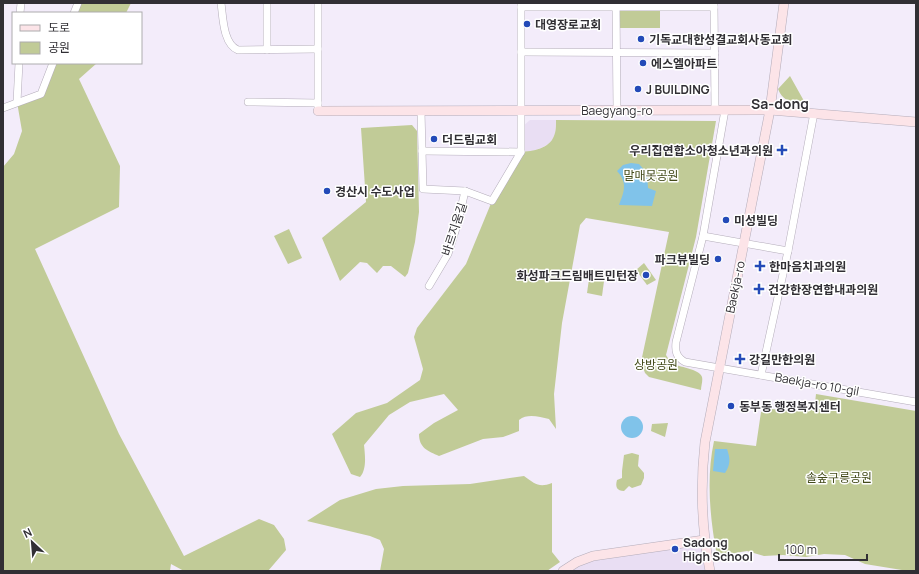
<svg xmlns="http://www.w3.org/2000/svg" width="919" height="574" font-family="Manrope,'Noto Sans KR',sans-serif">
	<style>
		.built { fill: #e9def3 }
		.green { fill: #c1cb97 }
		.water { fill: #80c3ea }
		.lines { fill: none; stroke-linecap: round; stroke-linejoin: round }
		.street-casing { stroke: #b4adba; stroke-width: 8 }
		.secondary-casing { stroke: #b4adba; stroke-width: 10 }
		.street { stroke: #fff; stroke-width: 7 }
		.secondary { stroke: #fce4e8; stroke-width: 9 }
		.poi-dot { fill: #234ab8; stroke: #fff; stroke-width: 1.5 }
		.labels { text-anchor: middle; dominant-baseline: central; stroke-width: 3; stroke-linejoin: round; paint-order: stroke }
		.poi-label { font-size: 12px; font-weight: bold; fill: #312f34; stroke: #fff; text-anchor: start }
		.street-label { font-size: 12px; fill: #312f34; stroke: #fff }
		.park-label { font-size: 12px; fill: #444b1b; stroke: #fff }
		.quarter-label { font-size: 14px; font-weight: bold; fill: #312f34; stroke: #fff }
	</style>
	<rect width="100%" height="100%" fill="#f3ecfa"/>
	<g class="built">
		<path d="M530 120H556L555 136 550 143 543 147 530 152H521V128Z"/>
		<path d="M704 540 711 571H563L577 562Z"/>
	</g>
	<g class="green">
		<path d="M79 3H131L126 13H74Z"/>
		<path d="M660 8V28H618L617 9Z"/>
		<path d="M53 63H97L79 79 120 166 119 207 35 249 119 434 184 556 259 519 274 525 284 539 286 550 268 571H213L212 570 184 571 171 564 170 571H3V167L14 154 22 131 17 102 41 93Z"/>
		<path d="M790 76 804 101C791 101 784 103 778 89Z"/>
		<path d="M556 120 716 121 696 237 666 355 671 363C678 367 700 369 702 377 703 381 701 386 701 390L649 377 645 373 641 362 669 232 586 218 580 225 562 323 554 394 556 429 549 419C539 417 528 413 519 420V431L503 437 483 439 439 456C428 451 419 448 419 434L434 423 458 410 444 394 410 402 389 415 364 445C365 455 367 469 360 477L351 474 332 434 356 413 387 403 420 380 423 369 414 337 417 328 466 264 492 201 521 152C533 151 549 149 554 136 556 132 556 125 556 120Z"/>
		<path d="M412 125 417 131 419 212 415 242 408 273 405 277 391 266H383L377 273 367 263 360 262 340 281 322 238 366 202 361 128Z"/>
		<path d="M289 229 302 258 288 264 274 236Z"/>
		<path d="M644 263 656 280 647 285 636 270Z"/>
		<path d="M590 272 605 274 602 296 587 293Z"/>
		<path d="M816 394 916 411V571H908L865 564 845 555 824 554 806 557 783 555 764 556 747 551 717 556C710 519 706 478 714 441L756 446 761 412 771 409 797 411 815 403Z"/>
		<path d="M668 423 665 437 651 431 652 424Z"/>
		<path d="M632 453 639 455 638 466 644 473V478L641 485 632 488 629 486 624 491C617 491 615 487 617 480L622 478V471L624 455Z"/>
		<path d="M524 476C535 484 539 488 552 483V552L560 562 547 571H380L384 549 380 540 370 536 307 521 340 500 376 489 403 486 470 484Z"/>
	</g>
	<g class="water">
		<path d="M631 163 639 164 647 173 648 188 656 191 652 206 619 205C624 192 628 183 617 171L623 165Z"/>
		<circle cx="632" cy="427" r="11"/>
		<path d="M715 449H727C730 458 731 464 725 473L713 471Z"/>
	</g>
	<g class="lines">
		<g class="street-casing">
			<g id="street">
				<path d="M221 3C223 17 223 44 238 50L318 49"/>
				<path d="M267 3V50"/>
				<path d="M318 3V111"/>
				<path d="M616 3 617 110"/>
				<path d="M714 3 715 110"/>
				<path d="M521 7H714"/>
				<path d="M20 13 21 3"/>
				<path d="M74 13 78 3"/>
				<path d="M521 52 715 53"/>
				<path d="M17 102 19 63"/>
				<path d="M248 102 318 103"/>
				<path d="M3 108 41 94 53 63"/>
				<path d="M725 110 703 236 676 342C675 351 676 357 685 362L916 402"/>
				<path d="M421 111 423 189 465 191 492 201 521 152V3"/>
				<path d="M422 151 521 152"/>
				<path d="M703 236 788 251"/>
				<path d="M429 286 448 254 458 222 465 191"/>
				<path d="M761 375 788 251 814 113"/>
			</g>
		</g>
		<g class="secondary-casing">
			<g id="secondary">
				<path d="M318 111 770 110 916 122"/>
				<path d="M563 571 577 562 593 556 704 540"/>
				<path d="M710 571C701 526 700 487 705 442L770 110 784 3"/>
			</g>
		</g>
		<use href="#street" class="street"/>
		<use href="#secondary" class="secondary"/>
	</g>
	<g class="poi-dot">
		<circle cx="527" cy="24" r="4"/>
		<circle cx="641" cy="39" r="4"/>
		<circle cx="643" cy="63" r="4"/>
		<circle cx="638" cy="89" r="4"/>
		<circle cx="434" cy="139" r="4"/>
		<path d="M780 144h4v4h4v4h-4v4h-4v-4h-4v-4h4z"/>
		<circle cx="327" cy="191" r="4"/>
		<circle cx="726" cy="220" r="4"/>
		<circle cx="718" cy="259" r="4"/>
		<path d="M758 260h4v4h4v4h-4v4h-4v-4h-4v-4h4z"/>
		<circle cx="646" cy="275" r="4"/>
		<path d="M757 283h4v4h4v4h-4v4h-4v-4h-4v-4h4z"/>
		<path d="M738 353h4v4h4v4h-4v4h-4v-4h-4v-4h4z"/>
		<circle cx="731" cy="406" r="4"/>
		<circle cx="675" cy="549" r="4"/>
	</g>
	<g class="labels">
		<g class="poi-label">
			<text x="535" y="24">대영장로교회</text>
			<text x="649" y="39">기독교대한성결교회사동교회</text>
			<text x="651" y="63">에스엘아파트</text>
			<text x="646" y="89">J BUILDING</text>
			<text x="442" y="139">더드림교회</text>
			<text x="773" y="150" text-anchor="end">우리집연합소아청소년과의원</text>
			<text x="335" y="191">경산시 수도사업</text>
			<text x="734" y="220">미성빌딩</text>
			<text x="710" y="259" text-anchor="end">파크뷰빌딩</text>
			<text x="769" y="266">한마음치과의원</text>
			<text x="638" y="275" text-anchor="end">화성파크드림배트민턴장</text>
			<text x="768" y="289">건강한장연합내과의원</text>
			<text x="749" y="359">강길만한의원</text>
			<text x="739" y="406">동부동 행정복지센터</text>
			<text x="683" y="542">Sadong<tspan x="683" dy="14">High School</tspan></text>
		</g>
		<g class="street-label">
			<text x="617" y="110">Baegyang-ro</text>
			<text transform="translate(454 229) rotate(-72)">바르지움길</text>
			<text transform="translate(735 287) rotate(-78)">Baekja-ro</text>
			<text transform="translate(817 384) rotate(10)">Baekja-ro 10-gil</text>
		</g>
		<g class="park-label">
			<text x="651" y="175">말매못공원</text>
			<text x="656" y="364">상방공원</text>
			<text x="839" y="477">솔숲구릉공원</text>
		</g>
		<g class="quarter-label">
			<text x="780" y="103">Sa-dong</text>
		</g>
	</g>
	<rect width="919" height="574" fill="none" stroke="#312f34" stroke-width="8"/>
	<rect x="12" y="12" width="130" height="52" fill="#ffffff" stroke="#adacae"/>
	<rect x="20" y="25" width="20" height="6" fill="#fce4e8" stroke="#adacae"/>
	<text x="48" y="32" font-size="12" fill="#312f34">도로</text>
	<rect x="20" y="42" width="20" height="12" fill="#c1cb97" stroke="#adacae"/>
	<text x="48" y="52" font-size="12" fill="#312f34">공원</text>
	<g transform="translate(32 542) rotate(334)" stroke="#ffffff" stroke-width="3" paint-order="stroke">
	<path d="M0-3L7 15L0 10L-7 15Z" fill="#312f34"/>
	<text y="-6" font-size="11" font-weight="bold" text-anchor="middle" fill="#312f34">N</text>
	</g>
	<path d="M779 554v6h88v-6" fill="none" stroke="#312f34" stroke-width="2"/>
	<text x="785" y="554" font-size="12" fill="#312f34" stroke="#ffffff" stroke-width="3" paint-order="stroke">100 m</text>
</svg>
